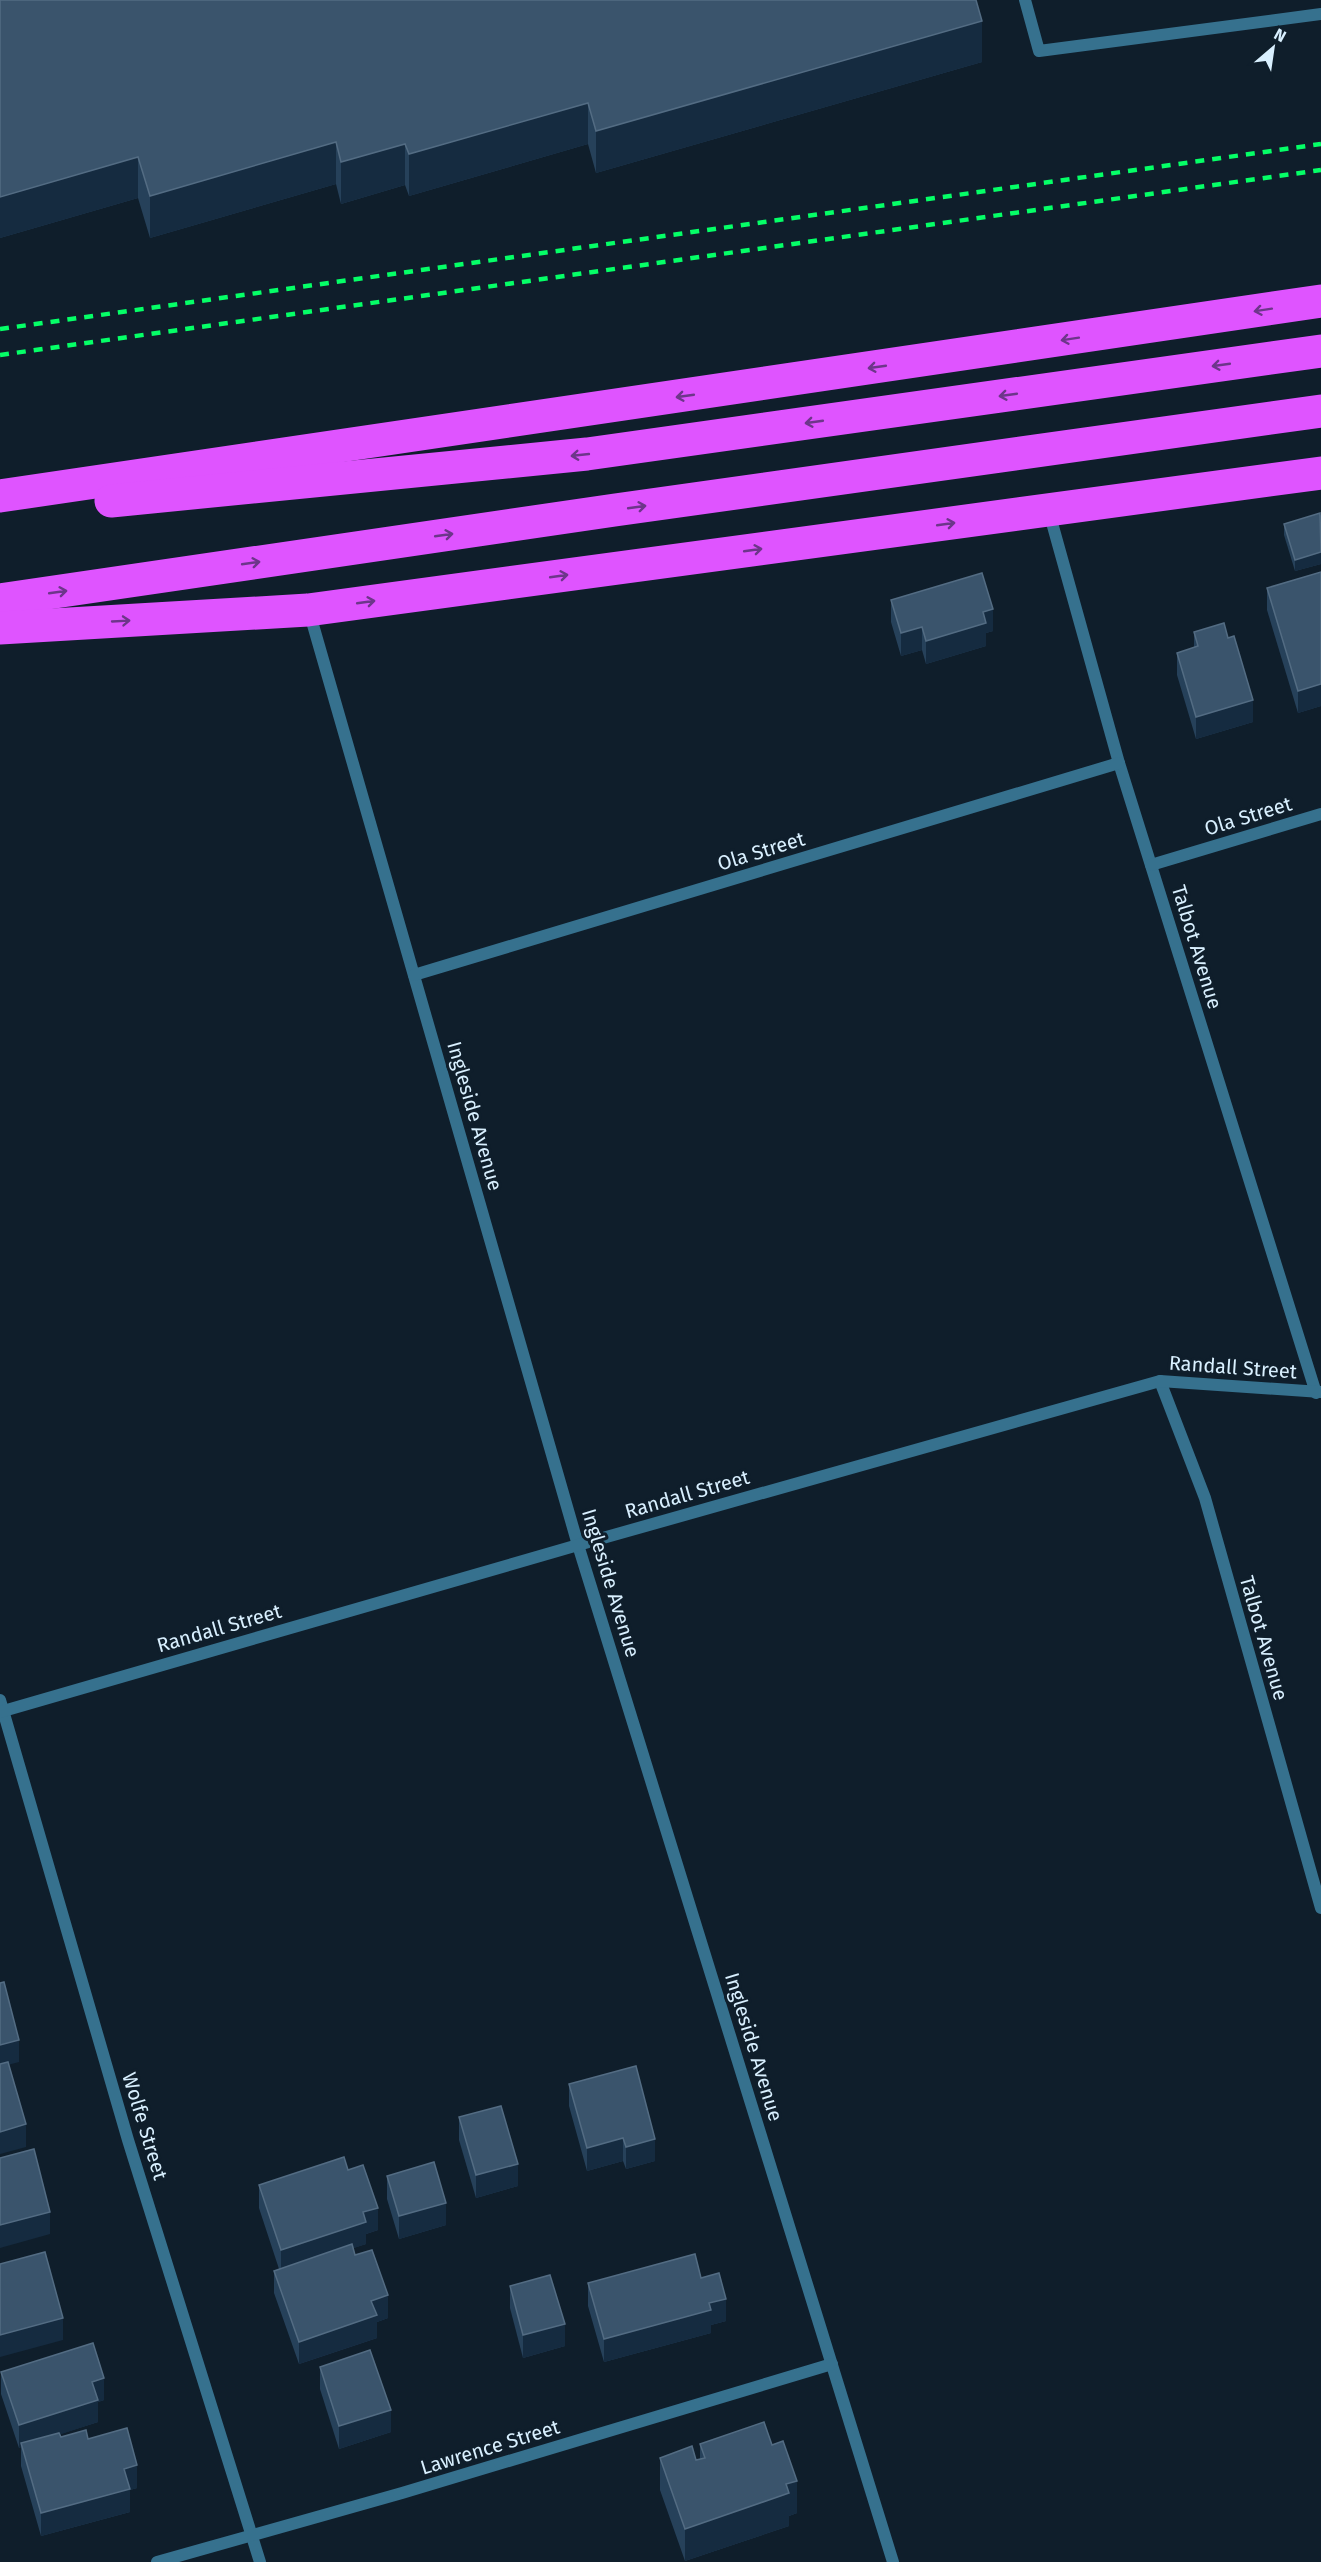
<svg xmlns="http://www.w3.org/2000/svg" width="1321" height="2562" font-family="'Fira Sans',sans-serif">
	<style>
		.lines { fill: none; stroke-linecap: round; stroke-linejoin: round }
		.street { stroke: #36718e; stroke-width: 12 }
		.highway { stroke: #df54ff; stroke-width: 33 }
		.rail { stroke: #05ff67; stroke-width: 4.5; stroke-dasharray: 9 8; stroke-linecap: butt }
		.wall { fill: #26415a }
		.shaded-wall { fill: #152b40 }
		.building { fill: #3a546c; stroke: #536c83; stroke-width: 1.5 }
		.oneway { stroke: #6d368a }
		.labels { text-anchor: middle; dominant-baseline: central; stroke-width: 6; stroke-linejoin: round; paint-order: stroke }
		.street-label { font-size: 20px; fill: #d9f0ff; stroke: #0f1e2b }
	</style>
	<rect width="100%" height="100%" fill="#0f1e2b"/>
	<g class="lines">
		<g class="street">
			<path d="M1025 0 1039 51 1321 14"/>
			<path d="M1049 512 1119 763 1316 1393"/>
			<path d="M309 611 578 1545 893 2562"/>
			<path d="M1151 865 1321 814"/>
			<path d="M414 975 1119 763"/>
			<path d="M1160 1381 1205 1498 1321 1908"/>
			<path d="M0 1700 128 2140 260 2562"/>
			<path d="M0 1712 578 1545 1160 1381 1321 1392"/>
			<path d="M157 2562 402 2493 832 2364"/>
		</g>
		<g class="highway">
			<path d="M0 496 1321 301"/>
			<path d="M111 501 587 454 1321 351"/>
			<path d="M0 600 615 510 1321 411"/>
			<path d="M0 628 308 610 1321 473"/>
		</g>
		<g class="rail">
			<path d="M0 329 1321 144"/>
			<path d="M0 355 1321 170"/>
		</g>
	</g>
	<g class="wall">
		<path d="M0 0 982 62 596 173 588 144 409 196 405 185 341 204 336 184 150 238 138 198 0 238Z"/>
		<path d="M1321 515V564L1295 571 1284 535V524Z"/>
		<path d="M1321 572V706L1298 713 1267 610V588Z"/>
		<path d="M891 600 993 631 986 633V646L926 664 922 650 901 656 891 622Z"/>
		<path d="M1194 632 1253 722 1196 739 1177 675V653L1194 648Z"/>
		<path d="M569 2084 655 2161 626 2169 623 2161 587 2171 569 2106Z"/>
		<path d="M459 2117 518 2186 476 2198 459 2140Z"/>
		<path d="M348 2170 378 2230 366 2234V2244L353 2248 355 2255 388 2318 377 2322V2338L299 2364 274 2293V2271L279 2269 259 2208V2185Z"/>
		<path d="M387 2176 446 2225 399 2239 387 2199Z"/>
		<path d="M701 2278 726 2321 711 2325V2333L604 2362 588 2306V2283Z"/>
		<path d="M510 2286 565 2346 523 2358 510 2308Z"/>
		<path d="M320 2367 391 2432 339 2449 320 2389Z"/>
		<path d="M1 2372 104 2400 98 2402V2422L60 2434 61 2437 88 2439 137 2488 130 2490V2512L41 2536 21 2466V2447L19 2448 1 2394Z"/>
		<path d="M700 2444 797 2513 789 2516V2526L685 2561 660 2490V2458L696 2460 700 2459Z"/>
	</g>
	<g class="shaded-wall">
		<path d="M982 21V62L596 173V131Z"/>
		<path d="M588 103V144L409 196V154Z"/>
		<path d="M336 142V184L150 238V196Z"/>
		<path d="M405 144V185L341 204V162Z"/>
		<path d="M138 157V198L0 238V197Z"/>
		<path d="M1321 552V564L1295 571V560Z"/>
		<path d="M993 609V631L986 633V646L926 664V641L983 612Z"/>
		<path d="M922 627V650L901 656V633Z"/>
		<path d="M1321 684V706L1298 713V691Z"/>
		<path d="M1253 700V722L1196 739V717Z"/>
		<path d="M19 2040V2062L0 2067V2045Z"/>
		<path d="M26 2124V2147L0 2154V2132Z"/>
		<path d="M623 2138V2161L587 2171V2148Z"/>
		<path d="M655 2139V2161L626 2169V2147Z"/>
		<path d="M518 2164V2186L476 2198V2175Z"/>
		<path d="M446 2203V2225L399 2239V2216Z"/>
		<path d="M378 2208V2230L366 2234V2244L281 2273V2250L363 2212Z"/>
		<path d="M50 2212V2234L0 2248V2225Z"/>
		<path d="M388 2295V2318L377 2322V2338L299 2364V2342L371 2301Z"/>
		<path d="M726 2299V2321L711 2325V2333L604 2362V2339L709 2303Z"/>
		<path d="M63 2318V2340L0 2357V2335Z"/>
		<path d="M565 2324V2346L523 2358V2335Z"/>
		<path d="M104 2378V2400L98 2402V2422L22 2447 21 2443V2447L19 2448V2425L92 2382Z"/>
		<path d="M391 2410V2432L339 2449V2426Z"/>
		<path d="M137 2465V2488L130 2490V2512L41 2536V2513L124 2469Z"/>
		<path d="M797 2481V2513L789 2516V2526L685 2561V2529L786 2484Z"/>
	</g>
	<g class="building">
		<path d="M0 0H976L982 21 596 131 588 103 409 154 405 144 341 162 336 142 150 196 138 157 0 197Z"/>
		<path d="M1320 513 1321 552 1295 560 1284 524Z"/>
		<path d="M1321 572V684L1298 691 1267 588Z"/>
		<path d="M982 573 993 609 983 612 986 623 926 641 922 627 901 633 891 600Z"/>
		<path d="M1224 623 1228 638 1234 636 1253 700 1196 717 1177 653 1198 646 1194 632Z"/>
		<path d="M4 1982 19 2040 0 2045V1983Z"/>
		<path d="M8 2062 26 2124 0 2132V2064Z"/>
		<path d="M636 2066 655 2139 626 2147 623 2138 587 2148 569 2084Z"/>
		<path d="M501 2106 518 2164 476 2175 459 2117Z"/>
		<path d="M34 2149 50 2212 0 2225V2158Z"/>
		<path d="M344 2157 348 2170 363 2165 378 2208 363 2212 366 2222 281 2250 259 2185Z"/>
		<path d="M434 2162 446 2203 399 2216 387 2176Z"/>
		<path d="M352 2244 355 2255 372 2250 388 2295 371 2301 377 2315 299 2342 274 2271Z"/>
		<path d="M45 2252 63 2318 0 2335V2264Z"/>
		<path d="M695 2254 701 2278 719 2273 726 2299 709 2303 711 2310 604 2339 588 2283Z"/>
		<path d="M550 2275 565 2324 523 2335 510 2286Z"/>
		<path d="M93 2343 104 2378 92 2382 98 2400 19 2425 1 2372Z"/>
		<path d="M370 2350 391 2410 339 2426 320 2367Z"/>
		<path d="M764 2422 772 2445 783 2441 797 2481 786 2484 789 2493 685 2529 660 2458 692 2446 696 2460 705 2458 700 2444Z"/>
		<path d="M127 2428 137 2465 124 2469 130 2489 41 2513 21 2443 59 2433 61 2437 86 2430 88 2439Z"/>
	</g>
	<defs><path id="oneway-shaft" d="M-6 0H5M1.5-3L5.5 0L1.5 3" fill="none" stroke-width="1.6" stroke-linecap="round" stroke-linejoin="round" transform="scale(1.5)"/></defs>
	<g class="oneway">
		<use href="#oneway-shaft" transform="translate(1263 310) rotate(171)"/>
		<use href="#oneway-shaft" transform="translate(1070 339) rotate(171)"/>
		<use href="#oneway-shaft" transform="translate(1221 365) rotate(172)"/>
		<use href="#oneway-shaft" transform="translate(877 367) rotate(172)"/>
		<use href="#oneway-shaft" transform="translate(1008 395) rotate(172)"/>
		<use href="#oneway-shaft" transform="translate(685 396) rotate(172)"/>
		<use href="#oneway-shaft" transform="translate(814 422) rotate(172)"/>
		<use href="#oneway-shaft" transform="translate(580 455) rotate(174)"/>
		<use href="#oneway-shaft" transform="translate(637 507) rotate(-8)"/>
		<use href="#oneway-shaft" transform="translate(946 524) rotate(-8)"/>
		<use href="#oneway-shaft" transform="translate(444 535) rotate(-8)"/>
		<use href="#oneway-shaft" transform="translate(753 550) rotate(-8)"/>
		<use href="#oneway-shaft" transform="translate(251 563) rotate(-8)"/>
		<use href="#oneway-shaft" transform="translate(559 576) rotate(-8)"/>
		<use href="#oneway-shaft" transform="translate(58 592) rotate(-8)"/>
		<use href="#oneway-shaft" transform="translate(366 602) rotate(-8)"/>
		<use href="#oneway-shaft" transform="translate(121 621) rotate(-3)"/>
	</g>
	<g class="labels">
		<g class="street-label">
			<text transform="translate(1248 816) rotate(-17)">Ola Street</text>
			<text transform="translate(761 851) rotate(-17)">Ola Street</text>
			<text transform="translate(1197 947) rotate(73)">Talbot Avenue</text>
			<text transform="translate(475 1116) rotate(74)">Ingleside Avenue</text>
			<text transform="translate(1233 1367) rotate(4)">Randall Street</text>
			<text transform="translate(687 1494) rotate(-16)">Randall Street</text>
			<text transform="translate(611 1583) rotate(73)">Ingleside Avenue</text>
			<text transform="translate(219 1628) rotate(-16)">Randall Street</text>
			<text transform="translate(1264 1638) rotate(74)">Talbot Avenue</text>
			<text transform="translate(754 2047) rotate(73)">Ingleside Avenue</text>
			<text transform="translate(145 2126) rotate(73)">Wolfe Street</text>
			<text transform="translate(490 2447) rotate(-17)">Lawrence Street</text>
		</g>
	</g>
	<g transform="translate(1273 48) rotate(29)" stroke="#0f1e2b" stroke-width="4.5" paint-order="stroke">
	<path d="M0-4.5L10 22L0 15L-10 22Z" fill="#d9f0ff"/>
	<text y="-9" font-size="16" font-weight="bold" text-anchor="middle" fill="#d9f0ff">N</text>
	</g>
</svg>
